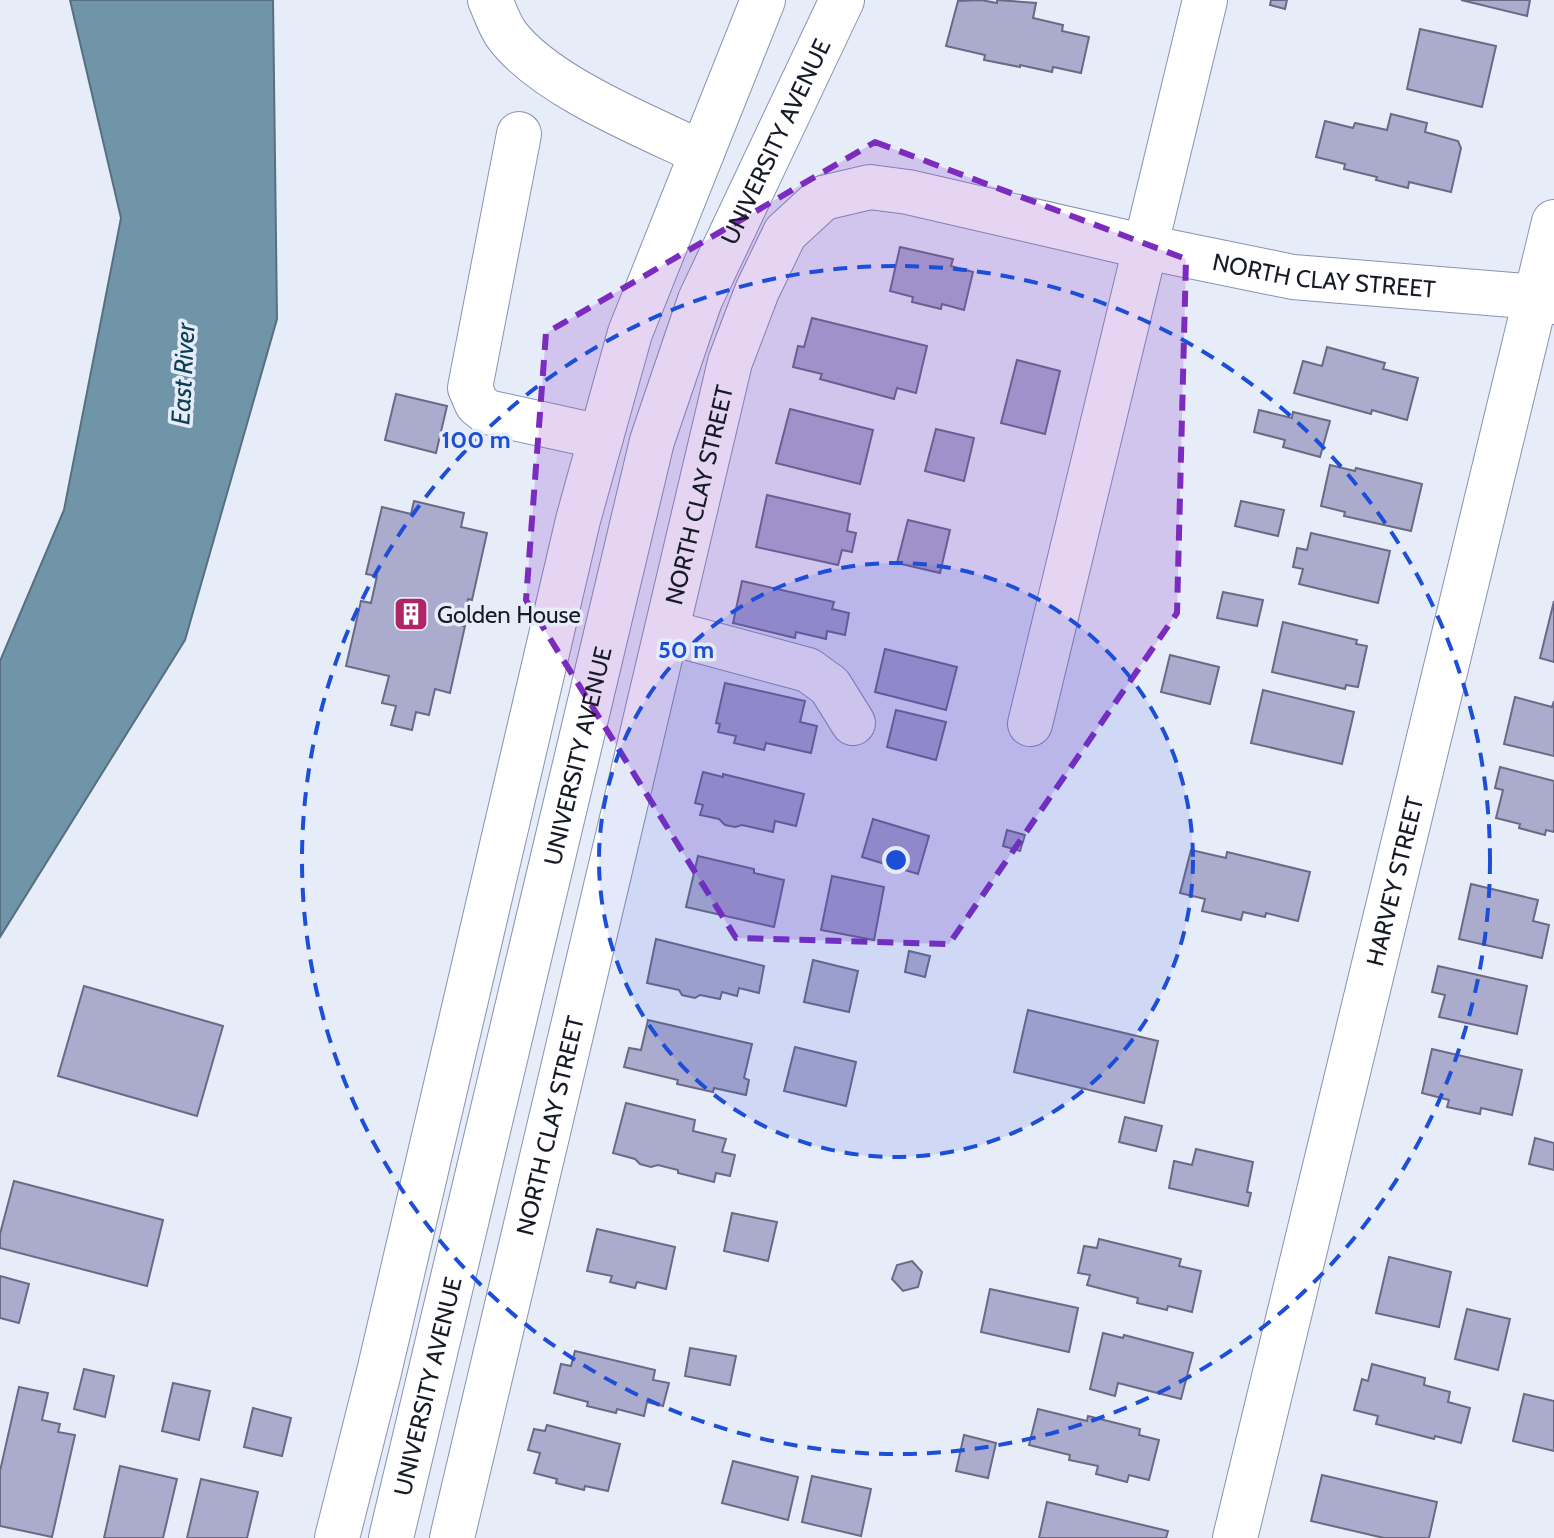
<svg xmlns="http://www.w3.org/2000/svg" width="1554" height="1538" font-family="Cabin,sans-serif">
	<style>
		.water { fill: #7195a8; stroke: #567081; stroke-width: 2 }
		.building { fill: #ababcd; stroke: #6a6986; stroke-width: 2 }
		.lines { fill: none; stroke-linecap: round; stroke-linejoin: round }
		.minor-casing { stroke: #8793b0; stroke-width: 46 }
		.major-casing { stroke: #8793b0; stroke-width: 46 }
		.minor { stroke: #fff; stroke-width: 44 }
		.major { stroke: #fff; stroke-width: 44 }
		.marked { fill: #7b2cbf; fill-opacity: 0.2; stroke: #7b2cbf; stroke-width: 6; stroke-dasharray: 16 10; stroke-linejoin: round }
		.ring { fill: none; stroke: #1d4ed8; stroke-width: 4; stroke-dasharray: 14 10 }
		.labels { text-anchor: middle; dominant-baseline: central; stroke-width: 7; stroke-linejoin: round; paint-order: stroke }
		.street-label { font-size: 24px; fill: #161b26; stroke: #e7ecf9 }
		.poi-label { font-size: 24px; fill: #161b26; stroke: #e7ecf9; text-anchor: start }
		.water-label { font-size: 26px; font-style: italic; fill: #0d3f55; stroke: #e7ecf9 }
		.centre { fill: #1d4ed8; stroke: #e7ecf9; stroke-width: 4 }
		.ring-label { font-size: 24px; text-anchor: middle; font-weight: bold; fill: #1d4ed8; stroke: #e7ecf9; stroke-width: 7; stroke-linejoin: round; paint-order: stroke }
	</style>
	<rect width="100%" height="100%" fill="#e7ecf9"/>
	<path class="water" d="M70 0H273L277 319 185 640 0 937V661L64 510 121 218Z"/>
	<g class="building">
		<path d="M981 0 997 3V0L1036 3 1033 18 1063 25 1062 31 1089 37 1081 73 1053 67 1052 72 1020 65V67L984 60 985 55 946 46 958 1Z"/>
		<path d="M1271 0H1287L1285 9 1270 5Z"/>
		<path d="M1461 0H1530L1527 16Z"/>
		<path d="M1420 29 1496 46 1482 107 1407 89Z"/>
		<path d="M1391 114 1427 123 1425 132 1458 141 1461 148 1451 192 1409 182 1408 188 1376 180 1377 177 1344 169 1345 164 1316 157 1325 121 1353 128 1355 123 1387 130Z"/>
		<path d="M900 247 953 259 951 266 973 272 964 310 942 304 941 309 912 302 913 297 890 291Z"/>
		<path d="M812 318 927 346 916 393 897 388 894 399 820 379 822 374 793 367 798 346 804 347Z"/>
		<path d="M1327 347 1385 363 1383 369 1418 378 1407 420 1372 410 1371 414 1294 393 1303 361 1322 366Z"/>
		<path d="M1017 360 1060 371 1045 434 1001 423Z"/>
		<path d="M396 394 447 406 436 453 385 440Z"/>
		<path d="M790 409 873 430 860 484 776 463Z"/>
		<path d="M1259 410 1292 418 1293 412 1330 421 1320 457 1283 447 1285 440 1254 432Z"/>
		<path d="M936 429 974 438 964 481 925 471Z"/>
		<path d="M1330 465 1355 471 1356 468 1422 484 1411 531 1344 516 1345 512 1321 506Z"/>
		<path d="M767 495 850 514 847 531 856 533 852 552 842 550 838 565 756 547Z"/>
		<path d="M414 501 464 513 461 527 487 533 472 600 468 599 462 626H465L450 693 435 689 429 715 416 712 412 730 391 725 396 706 382 703 389 676 346 666 361 601 371 603 377 576 366 574 382 507 411 514Z"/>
		<path d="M1241 501 1284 510 1278 536 1235 526Z"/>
		<path d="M908 520 950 530 940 573 897 563Z"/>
		<path d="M1311 533 1390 551 1378 603 1299 584 1303 569 1293 567 1297 548 1307 550Z"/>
		<path d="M742 581 834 602 832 609 849 613 845 635 827 631 826 639 796 632 795 638 733 623Z"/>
		<path d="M1223 592 1263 600 1257 626 1217 618Z"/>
		<path d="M1554 601V662L1540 658Z"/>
		<path d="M1283 622 1357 640 1356 644 1367 646 1358 687 1346 685 1345 689 1272 672Z"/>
		<path d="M885 649 957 667 946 710 875 692Z"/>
		<path d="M1170 655 1219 667 1210 704 1161 692Z"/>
		<path d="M725 683 805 701 800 722 817 726 811 753 766 743 764 750 734 743 736 736 718 732 720 724 716 723Z"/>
		<path d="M1263 690 1354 712 1342 764 1251 743Z"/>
		<path d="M1515 697 1552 707 1554 701V756L1504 744Z"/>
		<path d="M896 710 946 722 936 760 887 747Z"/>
		<path d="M1500 767 1554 781V832L1546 830 1545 835 1519 828 1520 824 1496 818 1503 790 1495 788Z"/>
		<path d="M703 772 723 777V774L804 794 796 826 775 821 773 832 742 825 735 827 725 825 719 819 700 815 703 805 695 803Z"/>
		<path d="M873 819 929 836 918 874 862 857Z"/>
		<path d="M1007 830 1025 835 1020 851 1003 846Z"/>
		<path d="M1191 850 1226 858 1227 852 1310 872 1298 921 1266 913 1265 917 1243 912 1241 920 1202 911 1205 899 1180 893Z"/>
		<path d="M698 856 754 869V873L784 880 774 927 686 907Z"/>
		<path d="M832 876 884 887 874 940 821 930Z"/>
		<path d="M1471 884 1538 900 1533 921 1549 925 1542 958 1459 939Z"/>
		<path d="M656 939 764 966 759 993 739 988 737 996 722 992 720 999 700 995 695 998 682 995 679 990 647 983Z"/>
		<path d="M909 951 930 956 925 977 905 972Z"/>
		<path d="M813 960 858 971 849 1012 804 1002Z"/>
		<path d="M1438 966 1527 986 1517 1034 1439 1017 1445 995 1432 992Z"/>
		<path d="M84 986 223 1026 197 1116 58 1076Z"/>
		<path d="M1028 1010 1158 1041 1144 1103 1014 1072Z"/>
		<path d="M648 1020 752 1044 744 1078 749 1080 746 1095 714 1088 713 1092 677 1084 678 1080 624 1067 629 1048 641 1050Z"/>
		<path d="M795 1047 856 1062 846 1106 784 1091Z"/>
		<path d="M1432 1049 1522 1070 1512 1115 1481 1108 1480 1114 1447 1107 1449 1100 1422 1093Z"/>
		<path d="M626 1103 695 1120 693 1131 726 1139 722 1152 735 1155 730 1176 716 1173 714 1182 678 1173V1170L658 1165 651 1167 640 1164 635 1159 613 1153Z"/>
		<path d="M1125 1117 1162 1126 1156 1151 1119 1142Z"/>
		<path d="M1535 1138 1554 1143V1170L1529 1164Z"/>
		<path d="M1196 1149 1253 1162 1247 1192 1251 1193 1248 1206 1169 1188 1174 1161 1192 1165Z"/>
		<path d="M14 1181 163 1220 147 1286 0 1248V1234Z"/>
		<path d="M732 1213 777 1222 768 1261 724 1251Z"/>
		<path d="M597 1229 675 1247 666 1289 637 1282 635 1288 610 1282 612 1276 587 1271Z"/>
		<path d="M1099 1239 1181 1259 1179 1266 1201 1271 1192 1312 1168 1306 1167 1310 1137 1303 1138 1298 1087 1285 1090 1275 1078 1273 1084 1246 1097 1248Z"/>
		<path d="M1389 1257 1451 1272 1439 1327 1376 1313Z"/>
		<path d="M912 1261 922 1272 918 1287 903 1291 892 1279 897 1265Z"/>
		<path d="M0 1276 29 1284 19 1323 0 1318Z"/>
		<path d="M990 1289 1078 1308 1069 1352 981 1332Z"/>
		<path d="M1467 1309 1510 1319 1498 1370 1455 1359Z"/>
		<path d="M1103 1333 1123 1338 1124 1335 1193 1353 1181 1399 1118 1383 1115 1396 1090 1389Z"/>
		<path d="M690 1348 736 1356 730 1385 685 1376Z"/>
		<path d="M575 1351 655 1370 653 1380 669 1383 663 1406 647 1402 644 1416 617 1409 616 1413 587 1406 588 1402 554 1393 561 1364 571 1366Z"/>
		<path d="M1372 1364 1425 1378 1424 1385 1450 1392 1448 1402 1470 1408 1461 1443 1435 1436 1434 1439 1376 1424 1378 1416 1354 1410 1362 1379 1368 1381Z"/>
		<path d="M84 1369 114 1376 105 1417 74 1409Z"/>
		<path d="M173 1383 210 1391 199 1440 162 1431Z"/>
		<path d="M19 1387 48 1393 42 1420 60 1424 58 1432 75 1435 52 1537 0 1526V1471Z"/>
		<path d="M1524 1394 1554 1401V1451L1513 1441Z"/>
		<path d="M253 1408 291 1418 282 1456 244 1447Z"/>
		<path d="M1038 1409 1087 1421 1088 1416 1140 1429 1139 1435 1159 1440 1149 1480 1129 1475 1127 1482 1096 1474 1098 1466 1069 1460 1070 1455 1029 1445Z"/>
		<path d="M547 1425 620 1444 608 1491 585 1486 584 1490 556 1483 557 1479 534 1473 540 1453 528 1450 534 1429 545 1431Z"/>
		<path d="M964 1435 996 1443 988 1478 956 1471Z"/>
		<path d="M733 1461 798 1477 788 1520 722 1503Z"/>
		<path d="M120 1466 177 1479 163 1538H104Z"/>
		<path d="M1322 1475 1437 1502 1429 1538H1384L1311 1521Z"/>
		<path d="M812 1476 871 1489 861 1536 802 1522Z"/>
		<path d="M201 1479 258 1492 247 1538H187Z"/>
		<path d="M1047 1502 1168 1531 1166 1538H1039Z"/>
	</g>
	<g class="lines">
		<g class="minor-casing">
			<g id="minor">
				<path d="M490 0C495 11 499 24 506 34 543 85 645 126 702 153"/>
				<path d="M519 134 470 388 477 404 487 412 601 437"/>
				<path d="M667 632 808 670 830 686 853 723"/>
				<path d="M1030 724 1205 0"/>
				<path id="s1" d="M452 1538 730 362 757 291 785 233 823 198 870 187 908 192 1146 247 1293 277 1536 297 1554 302"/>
				<path id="s2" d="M1235 1538 1554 222"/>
			</g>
		</g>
		<g class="major-casing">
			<g id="major">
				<path d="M337 1538 379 1372 578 520 630 333 763 0"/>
				<path id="s3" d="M391 1538 652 441 700 300 842 0"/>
			</g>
		</g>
		<use href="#minor" class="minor"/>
		<use href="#major" class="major"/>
	</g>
	<path class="marked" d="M875 142 1186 259 1177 613 949 944 736 938 526 600 546 333Z"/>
	<circle cx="896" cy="860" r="297" fill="#1d4ed8" fill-opacity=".12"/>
	<g class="ring">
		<circle cx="896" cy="860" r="297"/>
		<circle cx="896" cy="860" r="594"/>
	</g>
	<defs>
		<g id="building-square" transform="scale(1.8)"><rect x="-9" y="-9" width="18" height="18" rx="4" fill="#af2566" stroke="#e7ecf9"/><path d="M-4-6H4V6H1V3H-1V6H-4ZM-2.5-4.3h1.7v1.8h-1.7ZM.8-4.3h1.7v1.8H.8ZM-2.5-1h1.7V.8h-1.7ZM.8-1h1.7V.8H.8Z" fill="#fff"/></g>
	</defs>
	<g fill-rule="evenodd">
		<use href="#building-square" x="411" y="614"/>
	</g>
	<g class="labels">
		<g class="street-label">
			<text stroke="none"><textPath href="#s3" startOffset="1452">UNIVERSITY AVENUE</textPath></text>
			<text stroke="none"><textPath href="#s1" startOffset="1912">NORTH CLAY STREET</textPath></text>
			<text stroke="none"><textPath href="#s1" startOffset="1072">NORTH CLAY STREET</textPath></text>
			<text stroke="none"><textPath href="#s3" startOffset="804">UNIVERSITY AVENUE</textPath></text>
			<text stroke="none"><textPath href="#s2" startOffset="676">HARVEY STREET</textPath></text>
			<text stroke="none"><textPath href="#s1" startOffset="424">NORTH CLAY STREET</textPath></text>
			<text stroke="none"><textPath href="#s3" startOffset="156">UNIVERSITY AVENUE</textPath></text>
		</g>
		<g class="poi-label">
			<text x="437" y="614">Golden House</text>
		</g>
		<g class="water-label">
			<text transform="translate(183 374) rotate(-87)">East River</text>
		</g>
	</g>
	<circle cx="896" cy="860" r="12" class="centre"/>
	<g class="ring-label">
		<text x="476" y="448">100 m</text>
		<text x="686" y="658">50 m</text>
	</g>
</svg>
